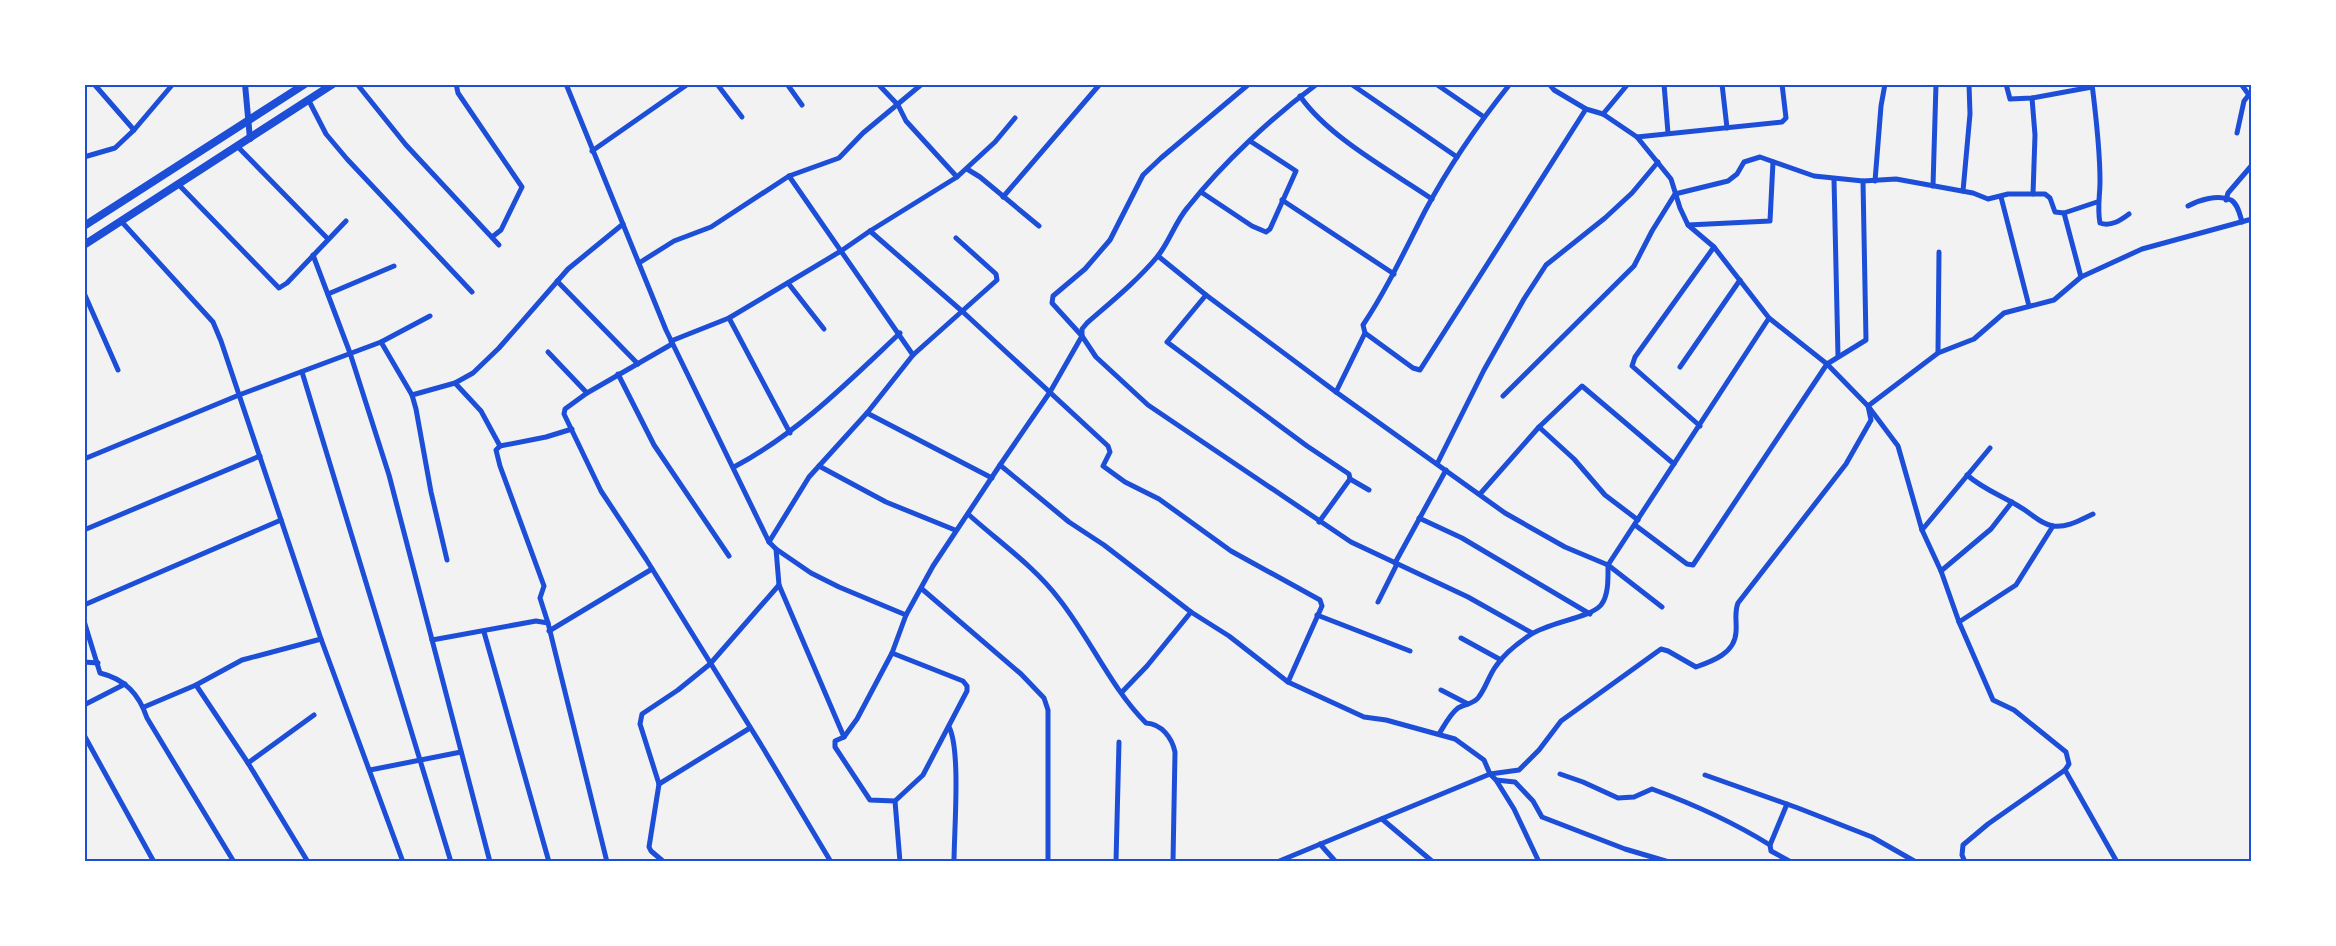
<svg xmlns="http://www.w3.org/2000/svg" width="2336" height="946" font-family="Cabin,sans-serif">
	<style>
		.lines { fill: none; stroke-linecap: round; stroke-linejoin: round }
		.minor { stroke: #1d4ed8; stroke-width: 5 }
		.tertiary { stroke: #1d4ed8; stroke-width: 6 }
		.secondary { stroke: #1d4ed8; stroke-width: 8 }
		.neatline { fill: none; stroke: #1d4ed8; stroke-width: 2 }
	</style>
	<rect width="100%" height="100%" fill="#f2f2f2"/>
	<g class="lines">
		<g class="minor">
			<path d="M94 84 134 130"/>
			<path d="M357 84 406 145 499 245"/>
			<path d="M456 84 458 93 522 187 501 230 492 237"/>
			<path d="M566 84 666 330 769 542 776 549 779 585 844 737"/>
			<path d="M717 84 742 117"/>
			<path d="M787 84 802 105"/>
			<path d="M878 84 898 105 906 121 957 177"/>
			<path d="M1249 84 1161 158 1143 175 1110 240 1085 269 1053 296 1052 303 1082 336 1096 357 1148 405 1351 542 1468 597 1532 633"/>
			<path d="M1351 84 1457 157"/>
			<path d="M1436 84 1484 117"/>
			<path d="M1510 84C1478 124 1449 166 1425 211 1405 250 1387 289 1363 325L1365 333 1413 368 1420 370 1586 109"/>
			<path d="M1549 84 1554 90 1586 109 1603 114 1637 137 1671 179 1680 208 1688 225 1714 247 1769 318 1827 364 1868 406 1898 446 1922 530 1941 571 1959 622 1993 700 2014 710 2066 752 2069 764 2065 770 1988 824 1963 845 1962 855 1965 862"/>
			<path d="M1664 84 1668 133"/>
			<path d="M1722 84 1727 128"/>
			<path d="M2006 84 2010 99 2032 98 2092 87"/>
			<path d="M2092 84C2096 116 2100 148 2100 181 2100 196 2097 208 2100 223 2111 227 2121 220 2129 214"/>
			<path d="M2241 84 2249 95"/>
			<path d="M1300 96C1328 137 1391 171 1432 199"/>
			<path d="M2032 98 2035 135 2033 194"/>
			<path d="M309 101 326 134 347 159 472 292"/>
			<path d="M1603 114 1628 84"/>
			<path d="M2237 133 2244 101 2252 91"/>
			<path d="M1637 137 1782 122 1786 118 1782 84"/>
			<path d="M238 147 328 239"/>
			<path d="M592 151 688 84"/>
			<path d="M84 157 115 148 134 130 173 84"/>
			<path d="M967 169 980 177 1039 226"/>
			<path d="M789 176 913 355"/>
			<path d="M1834 179 1838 356"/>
			<path d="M1875 181 1881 106 1885 84"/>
			<path d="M179 185 279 288 287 283 346 221"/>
			<path d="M1933 186 1936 84"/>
			<path d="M1963 191 1970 114 1969 84"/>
			<path d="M1201 192 1252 226 1266 232 1270 229 1296 171 1250 141"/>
			<path d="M1003 197 1100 84"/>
			<path d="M2001 197 2029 306"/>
			<path d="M1282 200 1394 274"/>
			<path d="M2226 200 2228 193 2252 165"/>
			<path d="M2188 206C2199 200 2218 194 2231 200 2238 204 2240 215 2242 222"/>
			<path d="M2064 213 2081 277"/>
			<path d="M121 221 213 322 221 341 321 639 403 862"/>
			<path d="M1688 225 1770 221 1773 162"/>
			<path d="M870 231 963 312 1108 446 1110 452 1103 466 1125 482 1159 499 1231 551 1320 600 1322 606 1288 682"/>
			<path d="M313 255 350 353 389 475 490 862"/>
			<path d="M1158 256 1206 295 1336 392 1505 513 1565 547 1608 565 1662 607"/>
			<path d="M639 263 674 241 711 227 789 176 839 158 863 133 922 84"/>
			<path d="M557 281 638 364"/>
			<path d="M788 283 824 329"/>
			<path d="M84 293 118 370"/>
			<path d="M328 294 394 266"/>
			<path d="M1206 295 1167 342 1307 446 1349 474 1350 479 1319 522"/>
			<path d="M729 318 790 433"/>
			<path d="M671 341 729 318 841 251 870 231 957 177 995 142 1015 118"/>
			<path d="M381 342 412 395 416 409 431 492 447 560"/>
			<path d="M672 344 587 393 565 409 564 414 601 491 646 559 763 748 831 862"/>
			<path d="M548 352 587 393"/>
			<path d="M1938 353 1939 252"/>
			<path d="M1680 367 1740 280"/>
			<path d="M302 372 451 862"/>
			<path d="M618 374 654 445 729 556"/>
			<path d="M455 383 481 411 500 446"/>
			<path d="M1336 392 1365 333"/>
			<path d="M412 395 455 383 473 373 499 348 568 269 623 224"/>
			<path d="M1503 396 1634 266 1652 231 1675 194 1728 181 1737 174 1744 162 1760 157 1814 176 1863 181 1896 179 1973 193 1988 199 2008 194H2045L2050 198 2055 212 2064 213 2097 202"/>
			<path d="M867 413 992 478"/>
			<path d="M1700 426 1632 366 1635 357 1714 247"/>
			<path d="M1539 427 1574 459 1605 495 1638 520"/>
			<path d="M500 446 496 450 500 466 544 586 540 598 548 623"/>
			<path d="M500 446 546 437 572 429"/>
			<path d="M84 459 239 395 381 342 430 316"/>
			<path d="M1437 464 1484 370 1524 299 1546 265 1605 218 1632 193 1658 162"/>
			<path d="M1000 465 1050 392 1082 336V329L1087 323C1111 302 1136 282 1157 257 1169 243 1175 222 1188 207 1223 163 1272 117 1317 84"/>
			<path d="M819 466 886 502 955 530"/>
			<path d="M734 467C798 433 848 382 900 333"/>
			<path d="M1967 475C1983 489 2002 496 2020 507 2031 513 2040 524 2053 526 2067 528 2080 520 2093 514"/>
			<path d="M1350 479 1369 490"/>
			<path d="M1480 494 1539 427 1582 386 1674 464"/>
			<path d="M968 514C999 542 1034 566 1059 599 1090 638 1111 688 1146 723 1162 724 1172 738 1175 752L1173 862"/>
			<path d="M1419 518 1462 538 1590 614"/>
			<path d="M1635 525 1687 564 1693 565 1827 364 1866 340 1863 181"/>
			<path d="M84 530 260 456"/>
			<path d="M1922 530 1990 448"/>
			<path d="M769 542 809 477 867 413 913 355 997 280 996 274 956 238"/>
			<path d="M776 549 811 573 839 587 906 615"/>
			<path d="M1395 563 1446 470"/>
			<path d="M1941 571 1991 529 2012 502"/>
			<path d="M922 589 1021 674 1044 698 1048 710V862"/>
			<path d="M1378 602 1397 564"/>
			<path d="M84 605 281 520"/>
			<path d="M1317 615 1410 651"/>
			<path d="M84 621 100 673C125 679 139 694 147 718L234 862"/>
			<path d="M1959 622 2016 585 2053 526"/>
			<path d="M549 631 652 569"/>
			<path d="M484 632 549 862"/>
			<path d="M1461 638 1501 660"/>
			<path d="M432 640 536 621 548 623 607 862"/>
			<path d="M892 653 963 681 967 686V691L923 775 895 801"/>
			<path d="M84 662 98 663"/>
			<path d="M196 685 248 763 308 862"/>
			<path d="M1441 690 1468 704"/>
			<path d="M1122 692 1147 666 1191 612"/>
			<path d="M84 705 125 684"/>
			<path d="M144 707 196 685 242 660 321 639"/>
			<path d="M949 727C961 750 954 832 954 862"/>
			<path d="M1439 734C1444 726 1450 714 1458 708 1465 704 1473 704 1478 698 1486 688 1489 675 1496 666 1504 654 1518 643 1530 635 1549 622 1590 618 1601 605 1609 595 1608 577 1608 565L1769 318"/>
			<path d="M84 735 154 862"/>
			<path d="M248 763 314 715"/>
			<path d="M370 770 461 752"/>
			<path d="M2065 770 2117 862"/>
			<path d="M1560 774 1583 782 1618 798 1634 797 1652 789C1693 804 1733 822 1770 845L1771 851 1791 862"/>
			<path d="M1705 775 1798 808 1872 837 1916 862"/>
			<path d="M1496 780 1514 809 1539 862"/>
			<path d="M659 784 750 728"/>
			<path d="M1382 819 1433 862"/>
			<path d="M1320 844 1336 862"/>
			<path d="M1770 845 1787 804"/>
			<path d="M664 862 651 851 649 847 659 784 640 724 642 714 678 690 710 664 779 585"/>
			<path d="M900 862 895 801 870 800 835 747V741L844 737 857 719 892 653 906 615 933 566 1000 465 1069 522 1104 545 1191 612 1229 636 1288 682 1364 717 1386 720 1455 739 1484 760 1490 774 1496 780 1515 782 1533 801 1542 817 1625 849 1669 862"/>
			<path d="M1116 862 1119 742"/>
			<path d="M1277 862 1490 774 1519 770 1539 750 1561 721 1661 649 1668 651 1696 667C1713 661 1735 653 1736 632 1737 622 1734 613 1738 603L1846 464 1871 420 1868 406 1938 353 1974 339 2004 313 2054 300 2081 277 2142 249 2252 219"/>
		</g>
		<path class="tertiary" d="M245 84 250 139"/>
		<g class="secondary">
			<path d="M84 226 305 84"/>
			<path d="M84 245 333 84"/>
		</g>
	</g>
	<rect width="2336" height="946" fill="none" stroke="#ffffff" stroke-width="171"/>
	<rect x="86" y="86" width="2164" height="774" class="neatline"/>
</svg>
